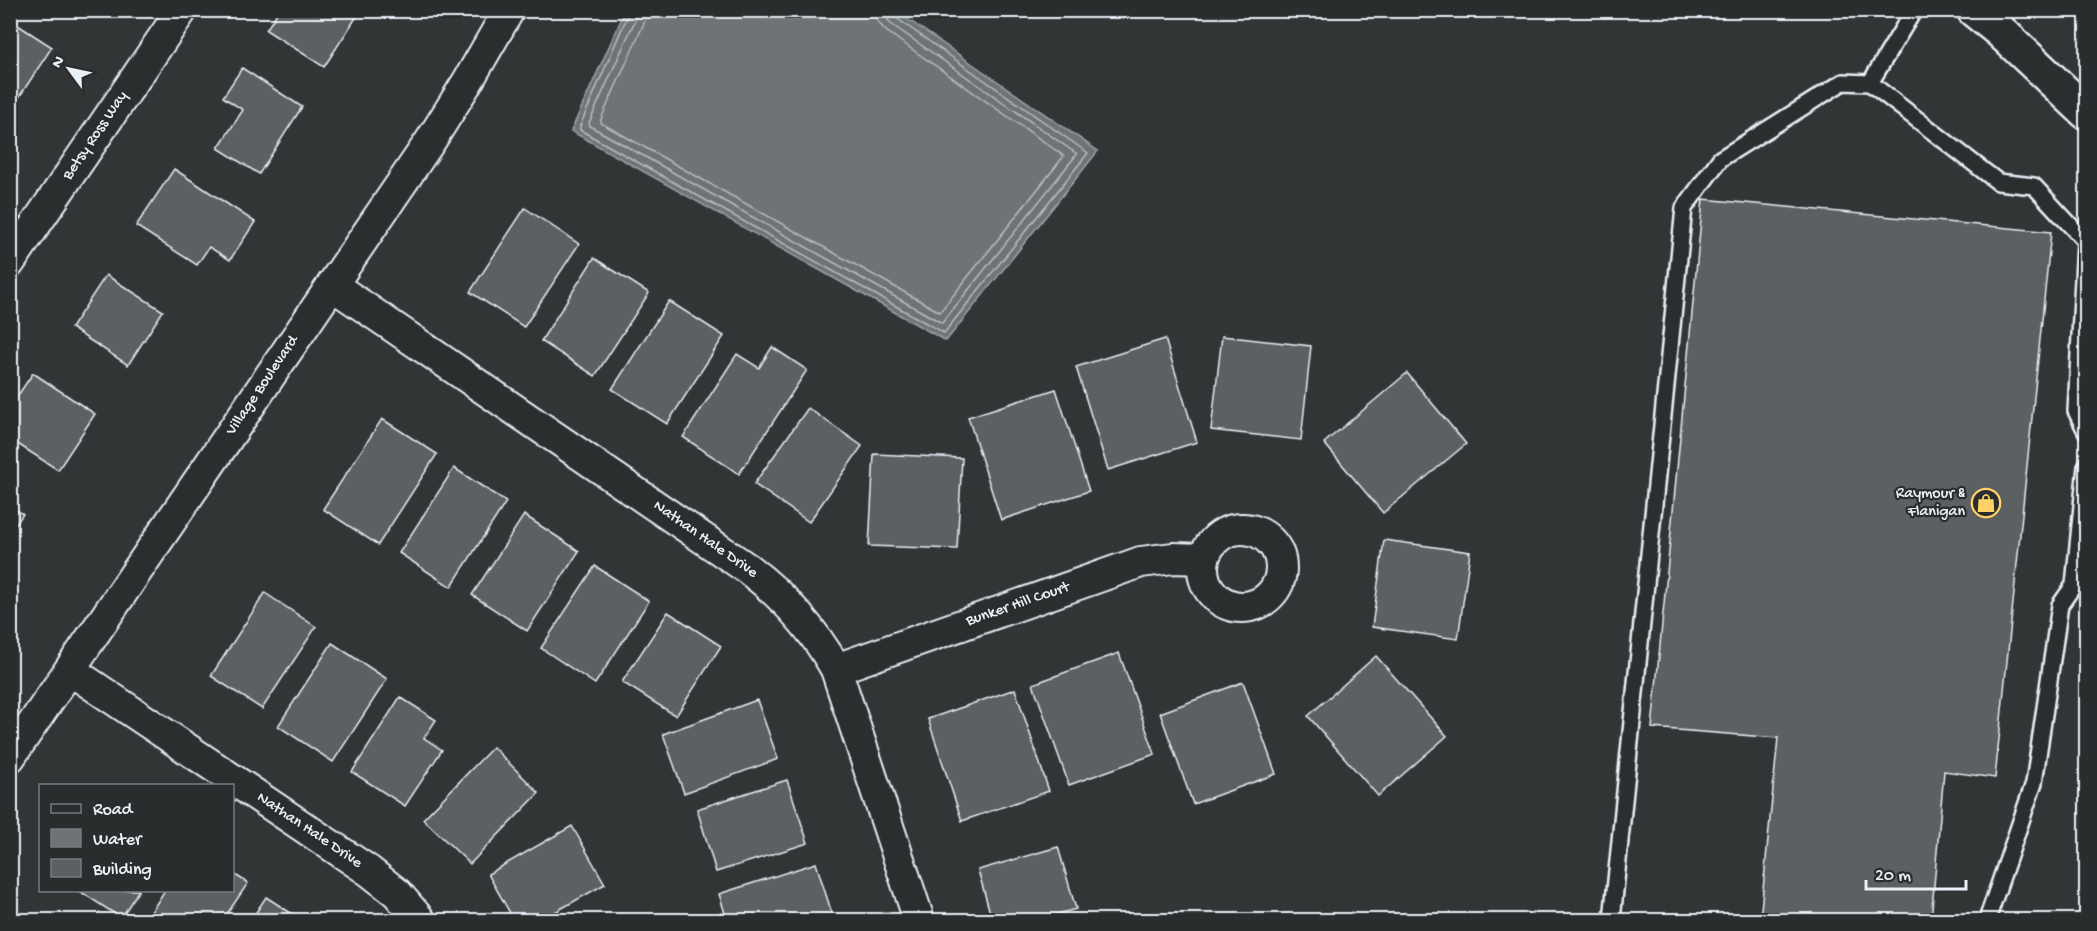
<svg xmlns="http://www.w3.org/2000/svg" width="2097" height="931" font-family="'Gochi Hand',sans-serif">
	<style>
		.water { fill: #6e7376; stroke: #9fa5aa; stroke-width: 1.5 }
		.lines { fill: none; stroke-linecap: round; stroke-linejoin: round }
		.shore { stroke: #b7bfc4; stroke-width: 1.5 }
		.building { fill: #5c6063; stroke: #e8f1f8; stroke-width: 1.5 }
		.service-casing { stroke: #e8f1f8; stroke-width: 20 }
		.minor-casing { stroke: #e8f1f8; stroke-width: 34 }
		.tertiary-casing { stroke: #e8f1f8; stroke-width: 38 }
		.service { stroke: #2a2d2e; stroke-width: 15 }
		.minor { stroke: #2a2d2e; stroke-width: 30 }
		.tertiary { stroke: #2a2d2e; stroke-width: 33 }
		.labels { text-anchor: middle; dominant-baseline: central; stroke-width: 4.5; stroke-linejoin: round; paint-order: stroke }
		.street-label { font-size: 16px; fill: #e8f1f8; stroke: #2a2d2e }
		.poi-label { font-size: 16px; fill: #e8f1f8; stroke: #2a2d2e; text-anchor: end }
	</style>
	<rect width="100%" height="100%" fill="#323536"/>
	<filter id="ink" filterUnits="userSpaceOnUse"><feTurbulence type="fractalNoise" baseFrequency=".0167" numOctaves="2"/><feDisplacementMap in="SourceGraphic" scale="12" xChannelSelector="R" yChannelSelector="G"/><feConvolveMatrix kernelMatrix="1 2 1 2 8 2 1 2 1" color-interpolation-filters="sRGB"/></filter>
	<g filter="url(#ink)">
		<path class="water" d="M896 11 1098 151 946 341 571 131 625 11Z"/>
		<g class="lines">
			<g class="shore">
				<path d="M630 10 580 126V130L944 333 1088 153 896 18 893 10"/>
				<path d="M638 10 636 18 589 123 590 126 942 323 1077 154 891 24 887 18 885 10"/>
				<path d="M647 10 645 21 601 119V123L940 312 1064 156 886 31 878 22 876 10"/>
			</g>
		</g>
		<g class="building">
			<path d="M279 10H361L324 67 266 30Z"/>
			<path d="M10 20 52 47 16 102 10 99Z"/>
			<path d="M242 68 302 107 259 174 218 148 243 110 223 97Z"/>
			<path d="M174 169 255 222 230 260 209 247 197 265 136 226Z"/>
			<path d="M1703 199 2051 232 1995 778 1944 771 1931 920H1760L1778 738 1652 728Z"/>
			<path d="M525 208 579 244 524 327 470 292Z"/>
			<path d="M594 258 649 293 595 376 541 341Z"/>
			<path d="M106 275 163 311 128 365 71 328Z"/>
			<path d="M669 301 724 336 667 424 612 389Z"/>
			<path d="M1222 336 1311 346 1301 440 1211 430Z"/>
			<path d="M1165 339 1197 442 1108 470 1076 367Z"/>
			<path d="M772 347 807 370 739 474 683 437 737 354 759 368Z"/>
			<path d="M33 373 95 414 58 470 10 439V407Z"/>
			<path d="M1407 373 1466 444 1383 513 1324 443Z"/>
			<path d="M1056 389 1089 491 1001 520 968 417Z"/>
			<path d="M808 408 862 446 809 522 754 484Z"/>
			<path d="M382 419 437 454 378 545 323 509Z"/>
			<path d="M874 454 962 458 957 549 869 546Z"/>
			<path d="M454 468 506 502 451 587 399 553Z"/>
			<path d="M10 506 23 514 10 532Z"/>
			<path d="M524 515 579 551 527 631 472 595Z"/>
			<path d="M1384 540 1470 552 1458 639 1372 627Z"/>
			<path d="M595 566 649 601 595 684 541 648Z"/>
			<path d="M265 593 316 627 262 709 211 676Z"/>
			<path d="M668 612 721 646 676 716 622 682Z"/>
			<path d="M332 643 387 679 333 762 278 726Z"/>
			<path d="M1119 653 1155 754 1069 785 1033 684Z"/>
			<path d="M1376 656 1447 736 1378 796 1308 716Z"/>
			<path d="M1243 682 1276 774 1193 804 1160 713Z"/>
			<path d="M1015 689 1049 791 962 821 928 719Z"/>
			<path d="M400 697 436 720 424 738 442 750 405 806 352 772Z"/>
			<path d="M757 700 778 759 684 793 663 734Z"/>
			<path d="M493 747 539 793 470 864 423 819Z"/>
			<path d="M787 780 808 843 716 872 697 809Z"/>
			<path d="M572 826 605 884 541 920H514L488 874Z"/>
			<path d="M1058 847 1076 909 1036 920H992L978 870Z"/>
			<path d="M816 863 834 920H727L719 894Z"/>
			<path d="M232 873 248 883 223 920H146L165 890H232Z"/>
			<path d="M78 890H139L121 918Z"/>
			<path d="M266 897 302 920H251Z"/>
		</g>
		<g class="lines">
			<g class="service-casing">
				<g id="service">
					<path d="M1914 10 1870 83 1998 182 2034 186 2085 241 2076 411 2086 431"/>
					<path d="M1612 920 1684 208 1720 159 1843 82 1870 83"/>
					<path d="M1987 920 2034 783 2060 605 2074 585 2086 466"/>
				</g>
			</g>
			<g class="minor-casing">
				<g id="minor">
					<path d="M10 262 182 10"/>
					<path d="M332 285 748 569C785 597 813 628 836 669L919 920"/>
					<circle cx="1242" cy="568" r="39"/>
					<path d="M836 669 1141 562 1173 558 1203 559"/>
					<path d="M70 670 369 871 397 893 420 920"/>
					<path d="M10 757 431 140 468 81 509 10"/>
				</g>
			</g>
			<g class="tertiary-casing">
				<path id="tertiary" d="M1974 10 2000 31 2086 112"/>
			</g>
			<use href="#service" class="service"/>
			<use href="#minor" class="minor"/>
			<use href="#tertiary" class="tertiary"/>
		</g>
	</g>
	<defs>
		<g id="shop-ring" transform="scale(1.5)"><circle r="9.5" fill="#2a2d2e" stroke="#ffd166" stroke-width="1.5"/><path d="M-5-2.5h2.3a2.7 3.5 0 0 1 5.4 0H5L5.5 6h-11ZM-1.5-2.5h3a1.5 2.3 0 0 0-3 0Z" fill="#ffd166"/></g>
	</defs>
	<g fill-rule="evenodd">
		<use href="#shop-ring" x="1986" y="503"/>
	</g>
	<g class="labels">
		<g class="street-label">
			<text transform="translate(96 136) rotate(-56)">Betsy Ross Way</text>
			<text transform="translate(263 386) rotate(-56)">Village Boulevard</text>
			<text transform="translate(705 540) rotate(35)">Nathan Hale Drive</text>
			<text transform="translate(1018 605) rotate(-19)">Bunker Hill Court</text>
			<text transform="translate(309 831) rotate(34)">Nathan Hale Drive</text>
		</g>
		<g class="poi-label">
			<text x="1965" y="494">Raymour &amp;<tspan x="1965" dy="18">Flanigan</tspan></text>
		</g>
	</g>
	<rect width="2097" height="931" fill="none" stroke="#2a2d2e" stroke-width="36"/>
	<rect x="18" y="18" width="2061" height="895" fill="none" stroke="#e8f1f8" stroke-width="2" filter="url(#ink)"/>
	<rect x="39" y="784" width="195" height="108" fill="#2a2d2e" stroke="#767b7f" stroke-width="1.5"/>
	<rect x="51" y="804" width="30" height="9" fill="#2a2d2e" stroke="#767b7f" stroke-width="1.5"/>
	<text x="93" y="814" font-size="18" fill="#e8f1f8">Road</text>
	<rect x="51" y="829" width="30" height="18" fill="#6e7376" stroke="#767b7f" stroke-width="1.5"/>
	<text x="93" y="844" font-size="18" fill="#e8f1f8">Water</text>
	<rect x="51" y="859" width="30" height="18" fill="#5c6063" stroke="#767b7f" stroke-width="1.5"/>
	<text x="93" y="874" font-size="18" fill="#e8f1f8">Building</text>
	<g transform="translate(69 69) rotate(303)" stroke="#2a2d2e" stroke-width="4.5" paint-order="stroke">
	<path d="M0-4.5L10 22L0 15L-10 22Z" fill="#e8f1f8"/>
	<text y="-9" font-size="16" font-weight="bold" text-anchor="middle" fill="#e8f1f8">N</text>
	</g>
	<path d="M1866 880v9h100v-9" fill="none" stroke="#e8f1f8" stroke-width="3"/>
	<text x="1875" y="880" font-size="18" fill="#e8f1f8" stroke="#2a2d2e" stroke-width="4.5" paint-order="stroke">20 m</text>
</svg>
